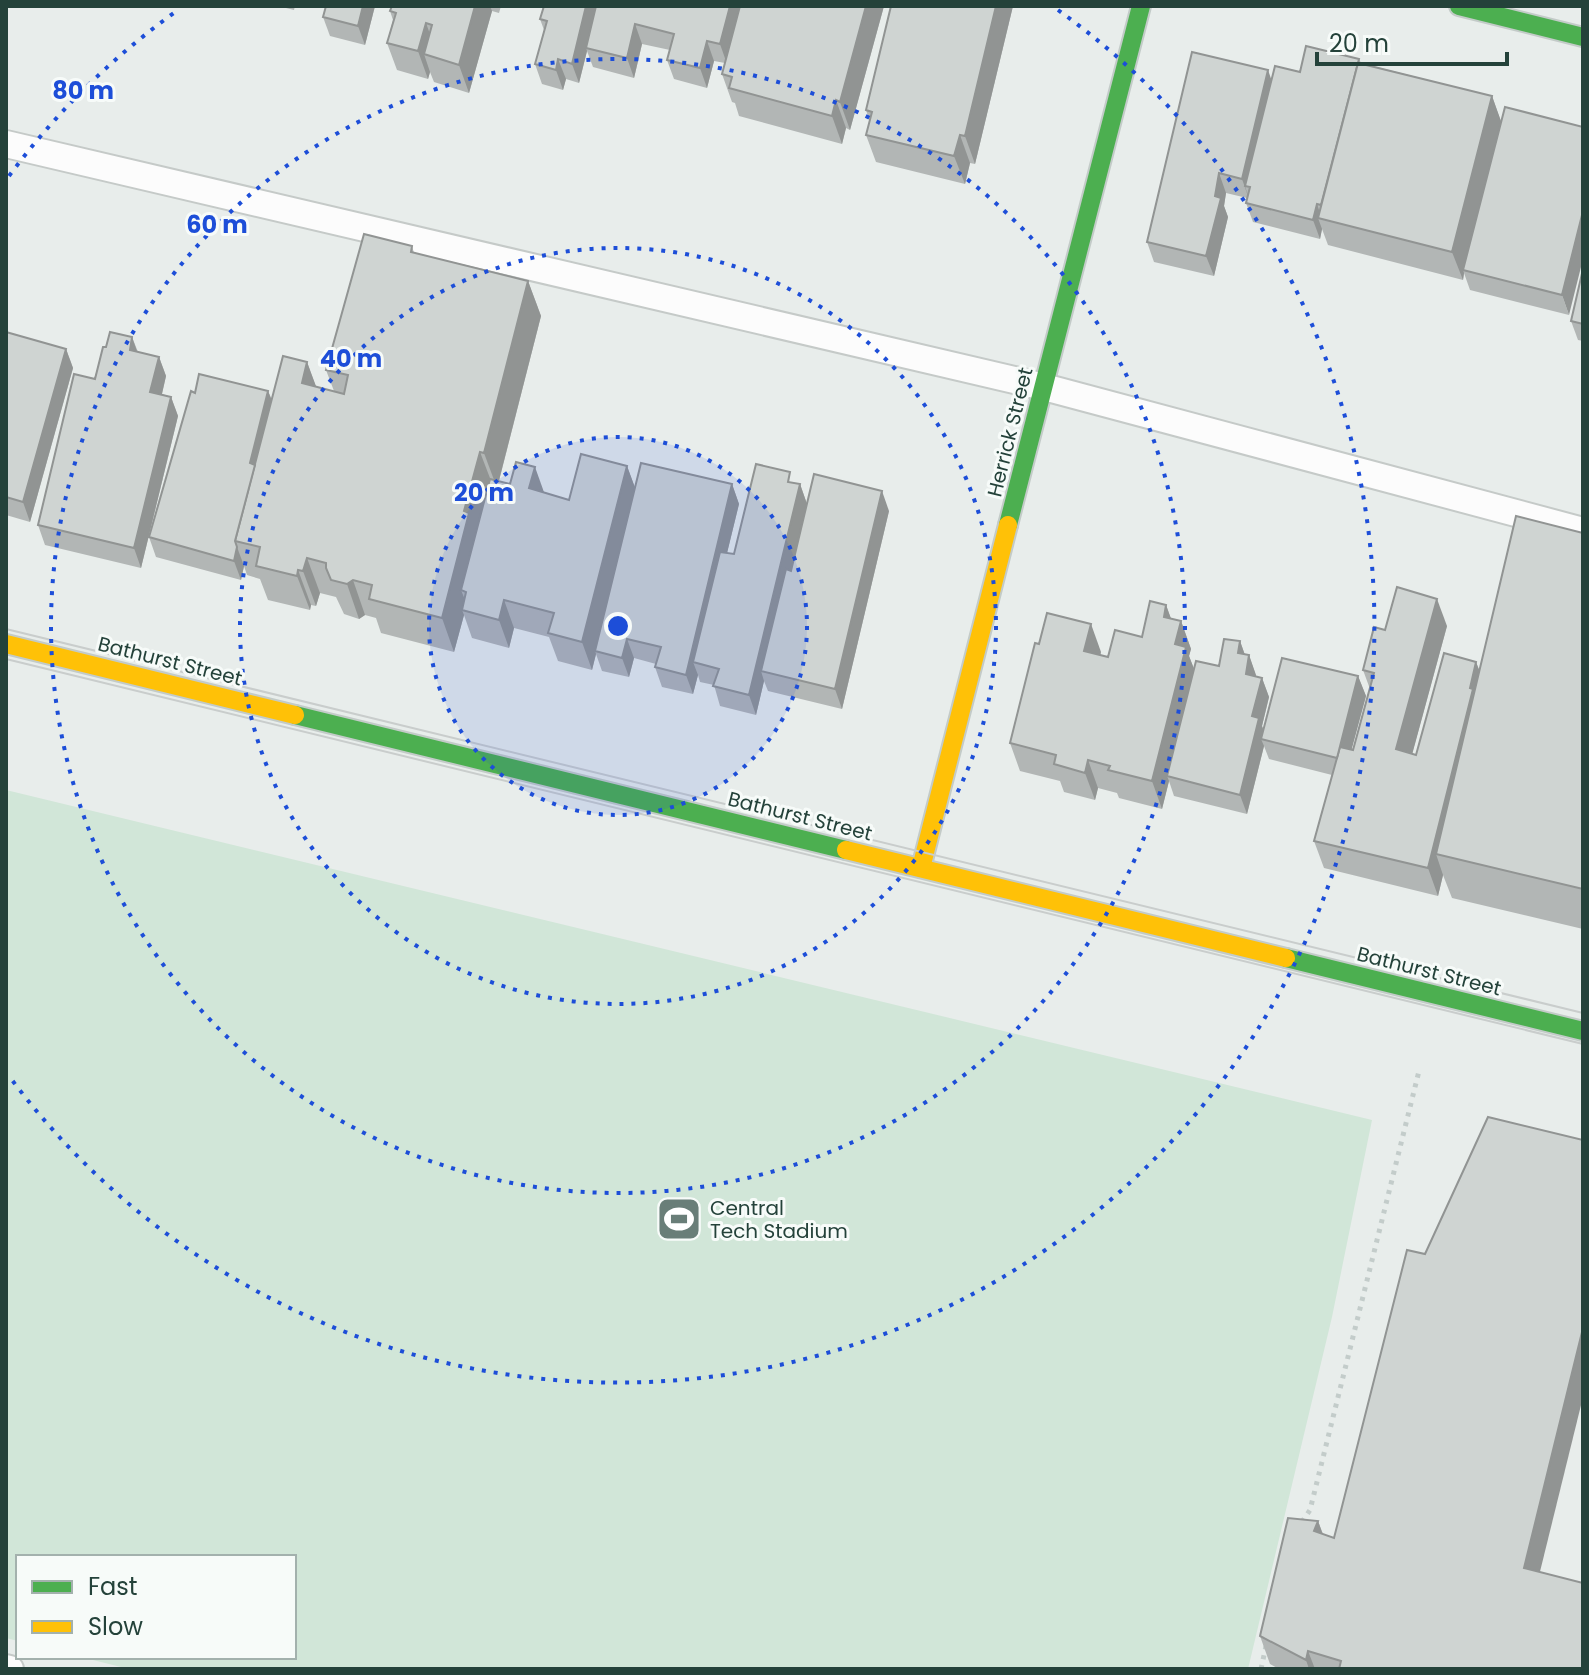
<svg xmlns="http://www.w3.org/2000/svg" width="1589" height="1675" font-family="Poppins,sans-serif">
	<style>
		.green { fill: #d1e6d8 }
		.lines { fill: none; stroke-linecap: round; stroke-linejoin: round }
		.lane-casing { stroke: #c5cac8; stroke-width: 30 }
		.fast-casing { stroke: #c3cbc8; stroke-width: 22 }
		.slow-casing { stroke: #c3cbc8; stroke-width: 22 }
		.path { stroke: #c3ccca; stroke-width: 5; stroke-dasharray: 4 6; stroke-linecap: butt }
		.lane { stroke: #fcfcfc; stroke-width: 26 }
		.fast { stroke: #4caf50; stroke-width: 18 }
		.slow { stroke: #ffc107; stroke-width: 18 }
		.tram { stroke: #c9cdcc; stroke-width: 2 }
		.wall { fill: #b2b6b5 }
		.shaded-wall { fill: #919493 }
		.building { fill: #cfd4d2; stroke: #919493; stroke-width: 2 }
		.ring { fill: none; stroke: #1d4ed8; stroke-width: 4; stroke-dasharray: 4 8 }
		.labels { text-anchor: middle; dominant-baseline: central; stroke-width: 6; stroke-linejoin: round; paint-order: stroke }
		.street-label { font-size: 20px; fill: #24423a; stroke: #f7fbf9 }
		.poi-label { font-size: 20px; fill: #24423a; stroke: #f7fbf9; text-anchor: start }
		.centre { fill: #1d4ed8; stroke: #f7fbf9; stroke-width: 4 }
		.ring-label { font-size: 24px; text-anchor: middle; font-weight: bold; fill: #1d4ed8; stroke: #f7fbf9; stroke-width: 6; stroke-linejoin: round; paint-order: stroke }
	</style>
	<rect width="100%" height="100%" fill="#e8edeb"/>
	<path class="green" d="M6 790 1372 1120 1332 1317 1248 1669H129L81 1657H294V1557H18V1641L6 1638Z"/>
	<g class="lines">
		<g class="lane-casing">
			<g id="lane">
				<path d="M6 144 1044 387 1583 531"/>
				<path d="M6 1668 10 1669"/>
			</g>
		</g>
		<g class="fast-casing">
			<g id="fast">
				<path d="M1459 6 1583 37"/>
				<path d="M1008 525 1141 6"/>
				<path d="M295 715 846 850"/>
				<path d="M1286 958 1583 1031"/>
			</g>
		</g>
		<g class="slow-casing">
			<g id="slow">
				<path d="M6 644 295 715"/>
				<path d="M846 850 1286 958"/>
				<path d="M921 868 1008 525"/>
			</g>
		</g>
		<g class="path">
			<path d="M1302 1522 1310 1510 1419 1071"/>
			<path d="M1261 1669 1266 1646"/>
		</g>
		<use href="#lane" class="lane"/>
		<use href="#fast" class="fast"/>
		<use href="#slow" class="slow"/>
		<g class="tram">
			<path d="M6 629 1583 1013"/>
			<path d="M6 659 1583 1044"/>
		</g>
	</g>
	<g class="wall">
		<path d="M278 6H295L294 10Z"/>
		<path d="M326 6H375L365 45 330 36 323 17Z"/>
		<path d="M392 6H501L499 13 492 11 469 93 434 82 430 72 428 79 397 70 387 43 393 20 390 11Z"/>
		<path d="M544 6H884L850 130 846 128 842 144 739 116 735 103 732 102 722 74 725 63 714 61 707 88 674 79 667 60 670 50 642 44 634 78 593 67 587 51 579 83 566 79 563 90 542 84 535 64 544 30 540 19Z"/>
		<path d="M891 6H1013L975 164 970 163 965 184 876 162 866 135 870 122 866 110Z"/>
		<path d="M1359 59 1361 63 1492 96 1569 315 1470 290 1464 273 1463 280 1328 245 1322 229 1320 239 1253 222 1246 203 1247 198 1226 193 1224 206 1228 217 1214 276 1154 262 1147 242 1272 80 1300 72Z"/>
		<path d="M412 246 414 253 528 281 541 316 499 481 569 500 627 466 635 488 732 484 739 504 727 553 734 554 794 483 800 484 807 504 889 511 842 709 768 691 764 681 756 715 720 706 714 685 700 682 698 675 693 694 662 687 655 667 656 664 634 658 629 677 602 671 596 654 592 670 558 661 549 637 514 628 509 648 472 638 464 615 454 652 381 633 376 618 365 615 359 619 344 614 336 597 320 593 316 606 311 605 310 610 268 600 260 579 247 575 244 566 241 580 156 557 149 537 195 393 268 391 272 400 307 362 316 387 334 391 326 370Z"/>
		<path d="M1583 269V341L1578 340 1571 321Z"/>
		<path d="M6 332 66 349 73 368 30 522 6 515Z"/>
		<path d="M132 337 138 352 159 357 166 376 162 394 171 397 178 416 141 568 45 545 38 525 106 347Z"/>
		<path d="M1583 533V929L1452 898 1443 875 1438 896 1324 868 1314 841 1332 775 1269 759 1264 746 1247 814 1174 796 1169 781 1162 809 1119 798 1117 793 1098 788 1095 800 1064 792 1060 781 1020 771 1010 743 1101 652 1100 655 1108 657 1142 637 1166 605 1171 619 1181 621 1191 649 1189 656 1194 669 1219 666 1240 641 1245 655H1249L1256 676 1262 678 1269 697 1262 726 1264 731 1358 676 1366 696 1351 750H1353L1370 689 1363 670 1385 630 1447 626 1412 754 1416 755 1476 662 1479 670Z"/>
		<path d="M1425 1254 1540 1572 1583 1669H1279L1270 1664 1260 1636 1318 1521 1323 1534 1334 1538Z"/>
	</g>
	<g class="shaded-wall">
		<path d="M363 6H375L365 45 358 26Z"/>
		<path d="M475 6H490L492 11 469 93 459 65Z"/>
		<path d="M586 6H598L586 48 587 51 579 83 572 64Z"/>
		<path d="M730 6H742L727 64 720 44Z"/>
		<path d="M866 6H884L850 130 840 102Z"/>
		<path d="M996 6H1013L975 164 965 136Z"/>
		<path d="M426 23 436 51 424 54 430 72 428 79 418 51Z"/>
		<path d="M635 24 642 44 634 78 627 58Z"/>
		<path d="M707 41 714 61 707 88 700 68Z"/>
		<path d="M558 59 566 79 563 90 556 70Z"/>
		<path d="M1268 70 1275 90 1245 186 1249 199 1242 179Z"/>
		<path d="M1492 96 1502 124 1463 270 1464 273 1463 280 1452 252Z"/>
		<path d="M836 100 846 128 842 144 832 116Z"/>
		<path d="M960 135 970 163 965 184 954 156Z"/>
		<path d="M1219 173 1226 193 1224 206 1228 217 1214 276 1206 256 1215 196Z"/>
		<path d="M1317 204 1322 219 1318 218 1322 229 1320 239 1313 220Z"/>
		<path d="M1583 211V259L1569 315 1562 295Z"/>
		<path d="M528 281 541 316 497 488 484 453Z"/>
		<path d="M132 337 139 357 130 350Z"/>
		<path d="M66 349 73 368 30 522 23 502Z"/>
		<path d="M159 357 166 376 158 411 150 392Z"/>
		<path d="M307 362 320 397 302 383Z"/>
		<path d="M268 391 276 411 238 542 250 463Z"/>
		<path d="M171 397 178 416 141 568 134 548Z"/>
		<path d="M480 452 493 486 466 592 461 590 467 605 462 610 464 615 454 652 442 618 464 511Z"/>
		<path d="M627 466 637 493 595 651 596 654 592 670 582 642Z"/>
		<path d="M535 467 545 495 529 488Z"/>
		<path d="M732 484 739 504 700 664 693 662 698 675 693 694 686 675Z"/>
		<path d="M800 484 807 504 767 673 761 671 764 681 756 715 749 695Z"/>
		<path d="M882 491 889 511 842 709 835 689Z"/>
		<path d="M237 547 244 566 241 580 234 561Z"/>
		<path d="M307 558 320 593 316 606 303 571Z"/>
		<path d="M298 570 311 605 310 610 297 576Z"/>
		<path d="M353 580 365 615 359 619 347 584Z"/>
		<path d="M1437 599 1447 626 1406 777 1396 749Z"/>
		<path d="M504 600 514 628 509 648 499 620Z"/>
		<path d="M1166 605 1176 632 1164 617Z"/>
		<path d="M1181 621 1191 649 1189 656 1196 674 1167 776 1169 781 1162 809 1152 781 1175 644Z"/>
		<path d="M1091 624 1101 652 1094 679 1084 651Z"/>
		<path d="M627 639 634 658 629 677 622 658Z"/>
		<path d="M1240 641 1247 661 1238 653Z"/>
		<path d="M1249 655 1256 675 1253 693 1246 674Z"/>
		<path d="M1476 662 1487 690 1436 854 1443 875 1438 896 1428 868Z"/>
		<path d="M1358 676 1366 696 1344 778 1337 758Z"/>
		<path d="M1262 678 1269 697 1262 726 1266 738 1261 739 1264 746 1247 814 1240 795 1252 716Z"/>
		<path d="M1088 760 1098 788 1095 800 1085 773Z"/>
		<path d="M1583 1328V1397L1534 1596 1524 1568Z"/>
		<path d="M1318 1521 1328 1549 1314 1531Z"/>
		<path d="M1308 1651 1315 1669H1309L1306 1660Z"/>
	</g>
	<g class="building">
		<path d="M326 6H363L358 26 323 17Z"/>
		<path d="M392 6H475L459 65 424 54 432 25 426 23 418 51 387 43 396 13 390 11Z"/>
		<path d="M544 6H586L572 64 558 59 556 70 535 64 547 21 540 19Z"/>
		<path d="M596 6H730L720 44 707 41 700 68 667 60 674 34 635 24 627 58 586 48Z"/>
		<path d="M740 6H866L840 102 836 100 832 116 729 88 732 77 722 74Z"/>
		<path d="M891 6H996L965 136 960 135 954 156 866 135 872 112 866 110Z"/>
		<path d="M1306 46 1359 59 1321 205 1317 204 1313 220 1246 203 1250 187 1245 186 1275 66 1300 72Z"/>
		<path d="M1192 52 1268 70 1242 179 1219 173 1215 196 1221 198 1206 256 1147 242Z"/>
		<path d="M1358 63 1492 96 1452 252 1318 218Z"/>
		<path d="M1505 107 1583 127V211L1562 295 1463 270Z"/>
		<path d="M364 234 412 246 411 252 528 281 484 453 480 452 464 511 469 513 442 618 369 599 372 585 353 580 347 584 331 580 326 568V563L307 558 303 571 298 570 297 576 256 566 260 547 235 541 283 356 307 362 302 383 344 394 348 375 326 370Z"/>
		<path d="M1583 269V324L1571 321Z"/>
		<path d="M6 332 66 349 23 502 6 497Z"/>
		<path d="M110 332 132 337 130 350 159 357 150 392 171 397 134 548 38 525 74 374 95 379 103 347H106Z"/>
		<path d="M199 374 268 391 250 463 255 465 235 541 237 547 234 561 149 537 191 391 195 393Z"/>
		<path d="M581 454 627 466 582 642 548 633 554 613 504 600 499 620 462 610 466 592 461 590 490 479 510 484 516 462 535 467 529 488 569 500Z"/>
		<path d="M641 463 732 484 686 675 655 667 661 647 627 639 622 658 595 651Z"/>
		<path d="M756 464 790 472 788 482 800 484 749 695 713 686 719 669 693 662 720 552 734 554Z"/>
		<path d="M814 474 882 491 835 689 761 671 786 569 791 571Z"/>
		<path d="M1516 516 1583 533V889L1436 854Z"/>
		<path d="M1397 587 1437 599 1396 749 1416 755 1444 653 1476 662 1470 688 1473 689 1428 868 1314 841 1340 747 1353 750 1374 673 1363 670 1374 627 1385 630Z"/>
		<path d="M1150 601 1166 605 1164 617 1181 621 1175 644 1186 647 1152 781 1108 770 1110 766 1088 760 1085 773 1054 764 1056 755 1010 743 1035 643 1039 644 1047 613 1091 624 1084 651 1108 657 1115 630 1142 637Z"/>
		<path d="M1224 639 1240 641 1238 653 1249 655 1246 674 1262 678 1252 716 1259 718 1240 795 1167 776 1196 661 1219 666Z"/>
		<path d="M1282 658 1358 676 1337 758 1261 739Z"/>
		<path d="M1488 1117 1583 1140V1328L1524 1568 1583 1583V1669H1339L1341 1661 1308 1651 1306 1660 1260 1636 1288 1518 1318 1521 1314 1531 1334 1538 1407 1250 1425 1254Z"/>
	</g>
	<circle cx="618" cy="626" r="189" fill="#1d4ed8" fill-opacity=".12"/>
	<g class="ring">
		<circle cx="618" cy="626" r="189"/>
		<circle cx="618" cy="626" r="378"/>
		<circle cx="618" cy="626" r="567"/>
		<path d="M9 176A757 757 0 0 1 178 10M1058 10A757 757 0 1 1 9 1076"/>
	</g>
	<defs>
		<g id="stadium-square" transform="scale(2.3)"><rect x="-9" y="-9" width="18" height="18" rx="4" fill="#697e78" stroke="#f7fbf9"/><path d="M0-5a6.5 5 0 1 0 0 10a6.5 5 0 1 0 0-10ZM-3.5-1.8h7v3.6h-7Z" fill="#fff"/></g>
	</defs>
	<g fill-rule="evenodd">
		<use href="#stadium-square" x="679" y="1219"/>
	</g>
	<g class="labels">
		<g class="street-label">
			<text transform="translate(1010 432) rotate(-76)">Herrick Street</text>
			<text transform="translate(170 661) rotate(14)">Bathurst Street</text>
			<text transform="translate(800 816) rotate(14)">Bathurst Street</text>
			<text transform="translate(1429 971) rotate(14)">Bathurst Street</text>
		</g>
		<g class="poi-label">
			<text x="710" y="1208">Central<tspan x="710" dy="23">Tech Stadium</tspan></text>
		</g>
	</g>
	<circle cx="618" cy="626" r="12" class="centre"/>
	<g class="ring-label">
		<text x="83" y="99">80 m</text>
		<text x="217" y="233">60 m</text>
		<text x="351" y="367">40 m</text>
		<text x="484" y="501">20 m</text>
	</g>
	<rect width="1589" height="1675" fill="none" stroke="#24423a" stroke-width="16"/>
	<rect x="16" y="1555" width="280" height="104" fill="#f7fbf9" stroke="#a3b1ad" stroke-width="2"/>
	<rect x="32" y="1581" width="40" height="12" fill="#4caf50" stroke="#a3b1ad" stroke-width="2"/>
	<text x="88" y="1595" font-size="24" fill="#24423a">Fast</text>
	<rect x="32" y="1621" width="40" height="12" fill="#ffc107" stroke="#a3b1ad" stroke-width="2"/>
	<text x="88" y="1635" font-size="24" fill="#24423a">Slow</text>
	<path d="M1317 52v12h190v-12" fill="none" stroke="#24423a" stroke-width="4"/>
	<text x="1329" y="52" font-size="24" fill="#24423a" stroke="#f7fbf9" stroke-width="6" paint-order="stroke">20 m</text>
</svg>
